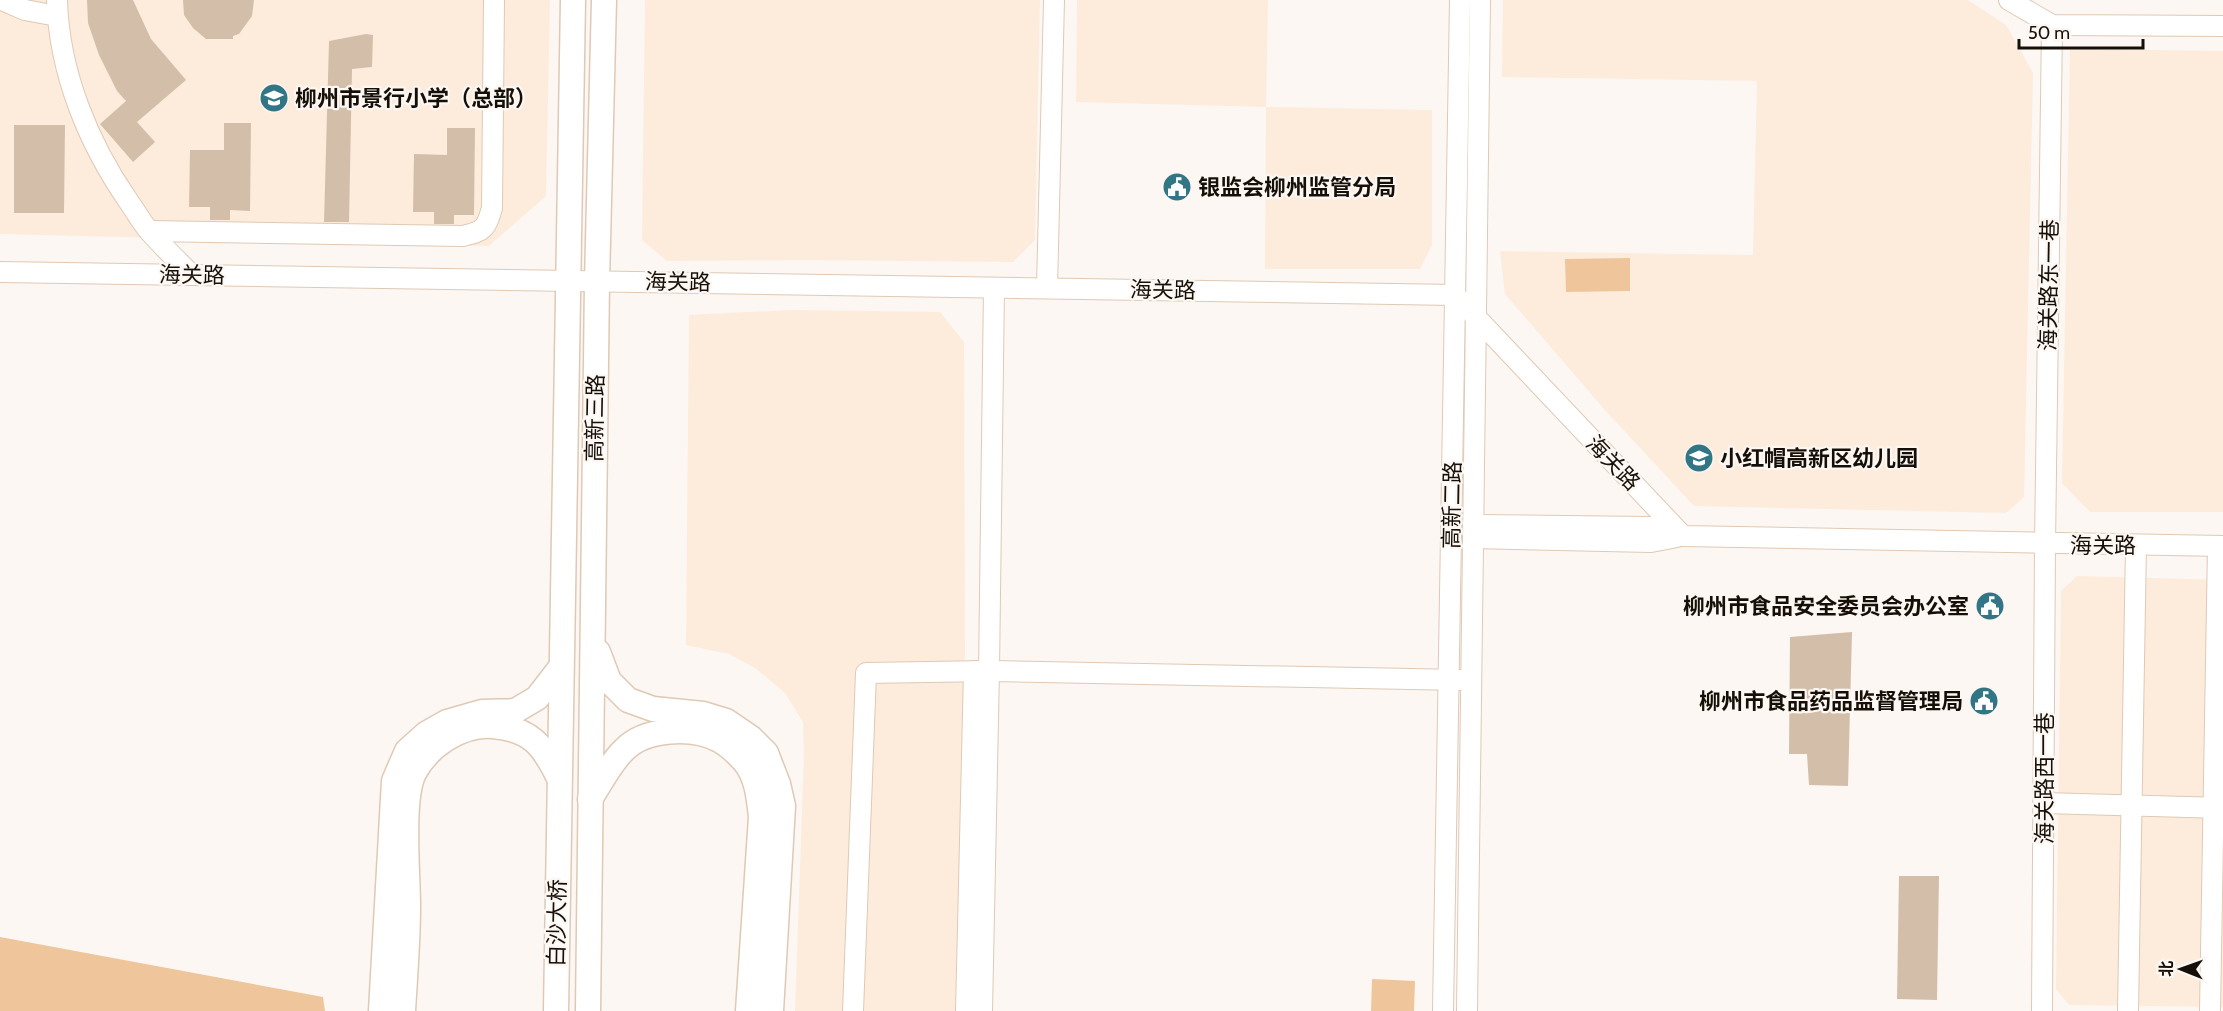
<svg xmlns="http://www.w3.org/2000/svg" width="2223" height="1011" font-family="Cabin,'Noto Sans SC',sans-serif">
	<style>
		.built { fill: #fdecdc }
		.green { fill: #efc59b }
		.building { fill: #d3beaa }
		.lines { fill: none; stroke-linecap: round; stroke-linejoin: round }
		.minor-casing { stroke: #dfc9b5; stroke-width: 22 }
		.major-casing { stroke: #dfc9b5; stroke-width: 27 }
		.minor { stroke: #fff; stroke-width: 20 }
		.major { stroke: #fff; stroke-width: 24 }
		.labels { text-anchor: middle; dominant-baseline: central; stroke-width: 4.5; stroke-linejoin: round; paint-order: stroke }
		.poi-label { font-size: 22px; font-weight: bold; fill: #160f08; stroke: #fcf7f3; text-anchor: start }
		.street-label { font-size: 22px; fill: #160f08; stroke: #fcf7f3 }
	</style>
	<rect width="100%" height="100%" fill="#fcf7f3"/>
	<g class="built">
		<path d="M0 0H550L546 196 489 246 0 234Z"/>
		<path d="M645 0H1040L1035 240 1013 262 811 260 667 261 642 240Z"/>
		<path d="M1077 0H1268L1266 107 1432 110V245L1420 269H1265L1266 107 1076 102Z"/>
		<path d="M1503 0H1968L2006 25 2033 73 2024 497 2006 513 1694 506 1604 409 1505 294 1500 251 1753 255 1757 81 1502 77Z"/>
		<path d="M2070 49 2223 51V512H2090L2062 483Z"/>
		<path d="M792 310 940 312 964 342 965 656 955 1011H795L804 754 803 722 785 693 755 668 729 654 686 645 689 315Z"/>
		<path d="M2077 576 2223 580V1007L2069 1005 2056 989 2061 591Z"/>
	</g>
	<g class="green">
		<path d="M1630 258V291L1566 292 1565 259Z"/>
		<path d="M0 937 323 997 325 1011H0Z"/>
		<path d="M1372 979 1415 981 1414 1011H1371Z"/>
	</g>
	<g class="building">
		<path d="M87 0H133L151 39 186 80 137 122 155 142 133 162 100 124 126 101 117 91 99 55 88 23Z"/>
		<path d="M183 0H254L252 16 239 34 233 36V39H206L193 28 184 15Z"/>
		<path d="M366 34 373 35 372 67 352 69 349 222H324L329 41Z"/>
		<path d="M224 123H251L250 211 230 210V220H210V207H189L190 150H224Z"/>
		<path d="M14 125H65L64 213H14Z"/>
		<path d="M447 128H475L474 215H454V224H434V212H413L414 154 447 155Z"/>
		<path d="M1852 632 1848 786 1809 785 1807 754H1789L1790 637Z"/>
		<path d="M1899 876H1939L1937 1000 1897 999Z"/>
	</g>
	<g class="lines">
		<g class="minor-casing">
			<g id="minor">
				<path d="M2 0 25 10 57 16"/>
				<path d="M57 0C59 72 88 143 129 202 136 212 142 223 150 232 163 247 178 261 192 275"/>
				<path d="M2009 0 2052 25 2223 26"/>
				<path d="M149 231 463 236C484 231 486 229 492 208L494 0"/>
				<path d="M0 272 1455 295 1683 536 2223 546"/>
				<path d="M1047 288 1054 0"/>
				<path d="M1473 525 1649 527 1683 536"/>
				<path d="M1473 538 1651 542 1677 537"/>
				<path d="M2044 803 2223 808"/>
				<path d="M853 1011 866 673 989 671 1462 680"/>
				<path d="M966 1011 974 671"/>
				<path d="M982 1011 989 671 994 288"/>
				<path d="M1443 1011 1460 0"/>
				<path d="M1467 1011 1480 0"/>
				<path d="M2042 1011 2045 545 2052 25"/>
				<path d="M2128 1011 2136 545"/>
				<path d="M2210 1011 2218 546"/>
			</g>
		</g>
		<g class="major-casing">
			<g id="major">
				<path d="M598 652 609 681 628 700 653 709 703 714 726 721 751 738 766 753 778 784 783 806 771 1011"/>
				<path d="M590 799C600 784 611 762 624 750 645 728 693 726 719 740 727 744 738 754 744 761 757 776 759 798 761 817L748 1011"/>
				<path d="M381 1011 394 781 407 751 426 734 447 722 482 712 515 711 537 698 561 667"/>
				<path d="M403 1011C405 976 408 941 408 906 408 874 401 799 414 773 428 746 461 724 492 726 531 729 543 745 559 778"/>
				<path d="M556 1011 573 0"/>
				<path d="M588 1011 597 281 604 0"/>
			</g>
		</g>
		<use href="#minor" class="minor"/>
		<use href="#major" class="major"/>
	</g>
	<defs>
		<g id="school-disc" transform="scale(1.5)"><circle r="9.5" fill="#327585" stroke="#fcf7f3"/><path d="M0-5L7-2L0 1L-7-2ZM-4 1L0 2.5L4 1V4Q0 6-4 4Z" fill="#fff"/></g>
		<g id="civic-disc" transform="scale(1.5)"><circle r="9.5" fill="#327585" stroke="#fcf7f3"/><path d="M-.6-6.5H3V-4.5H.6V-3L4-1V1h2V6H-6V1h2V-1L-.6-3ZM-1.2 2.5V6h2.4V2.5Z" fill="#fff"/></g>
	</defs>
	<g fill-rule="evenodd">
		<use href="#school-disc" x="274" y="98"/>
		<use href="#civic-disc" x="1177" y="187"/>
		<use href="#school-disc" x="1699" y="458"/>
		<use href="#civic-disc" x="1990" y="606"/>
		<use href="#civic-disc" x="1984" y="701"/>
	</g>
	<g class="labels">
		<g class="poi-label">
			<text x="295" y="98">柳州市景行小学（总部）</text>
			<text x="1198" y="187">银监会柳州监管分局</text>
			<text x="1720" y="458">小红帽高新区幼儿园</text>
			<text x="1969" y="606" text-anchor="end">柳州市食品安全委员会办公室</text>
			<text x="1963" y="701" text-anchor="end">柳州市食品药品监督管理局</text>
		</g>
		<g class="street-label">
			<text transform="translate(192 275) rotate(1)">海关路</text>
			<text transform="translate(678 282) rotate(1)">海关路</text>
			<text transform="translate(2049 285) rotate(-89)">海关路东一巷</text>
			<text transform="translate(1163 290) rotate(1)">海关路</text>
			<text transform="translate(595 418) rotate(-89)">高新三路</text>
			<text transform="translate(1613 463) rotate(46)">海关路</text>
			<text transform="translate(1452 505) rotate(-89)">高新二路</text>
			<text x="2103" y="545">海关路</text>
			<text transform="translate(2044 778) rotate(-90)">海关路西一巷</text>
			<text transform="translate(557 923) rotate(-89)">白沙大桥</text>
		</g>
	</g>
	<g transform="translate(2181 969) rotate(271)" stroke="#fcf7f3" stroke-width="4.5" paint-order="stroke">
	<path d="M0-4.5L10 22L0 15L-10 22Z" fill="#160f08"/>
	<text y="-9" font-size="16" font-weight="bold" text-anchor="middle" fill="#160f08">北</text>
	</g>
	<path d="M2019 39v9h124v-9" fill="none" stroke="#160f08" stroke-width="3"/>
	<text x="2028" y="39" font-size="18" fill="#160f08" stroke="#fcf7f3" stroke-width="4.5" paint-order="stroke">50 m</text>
</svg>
